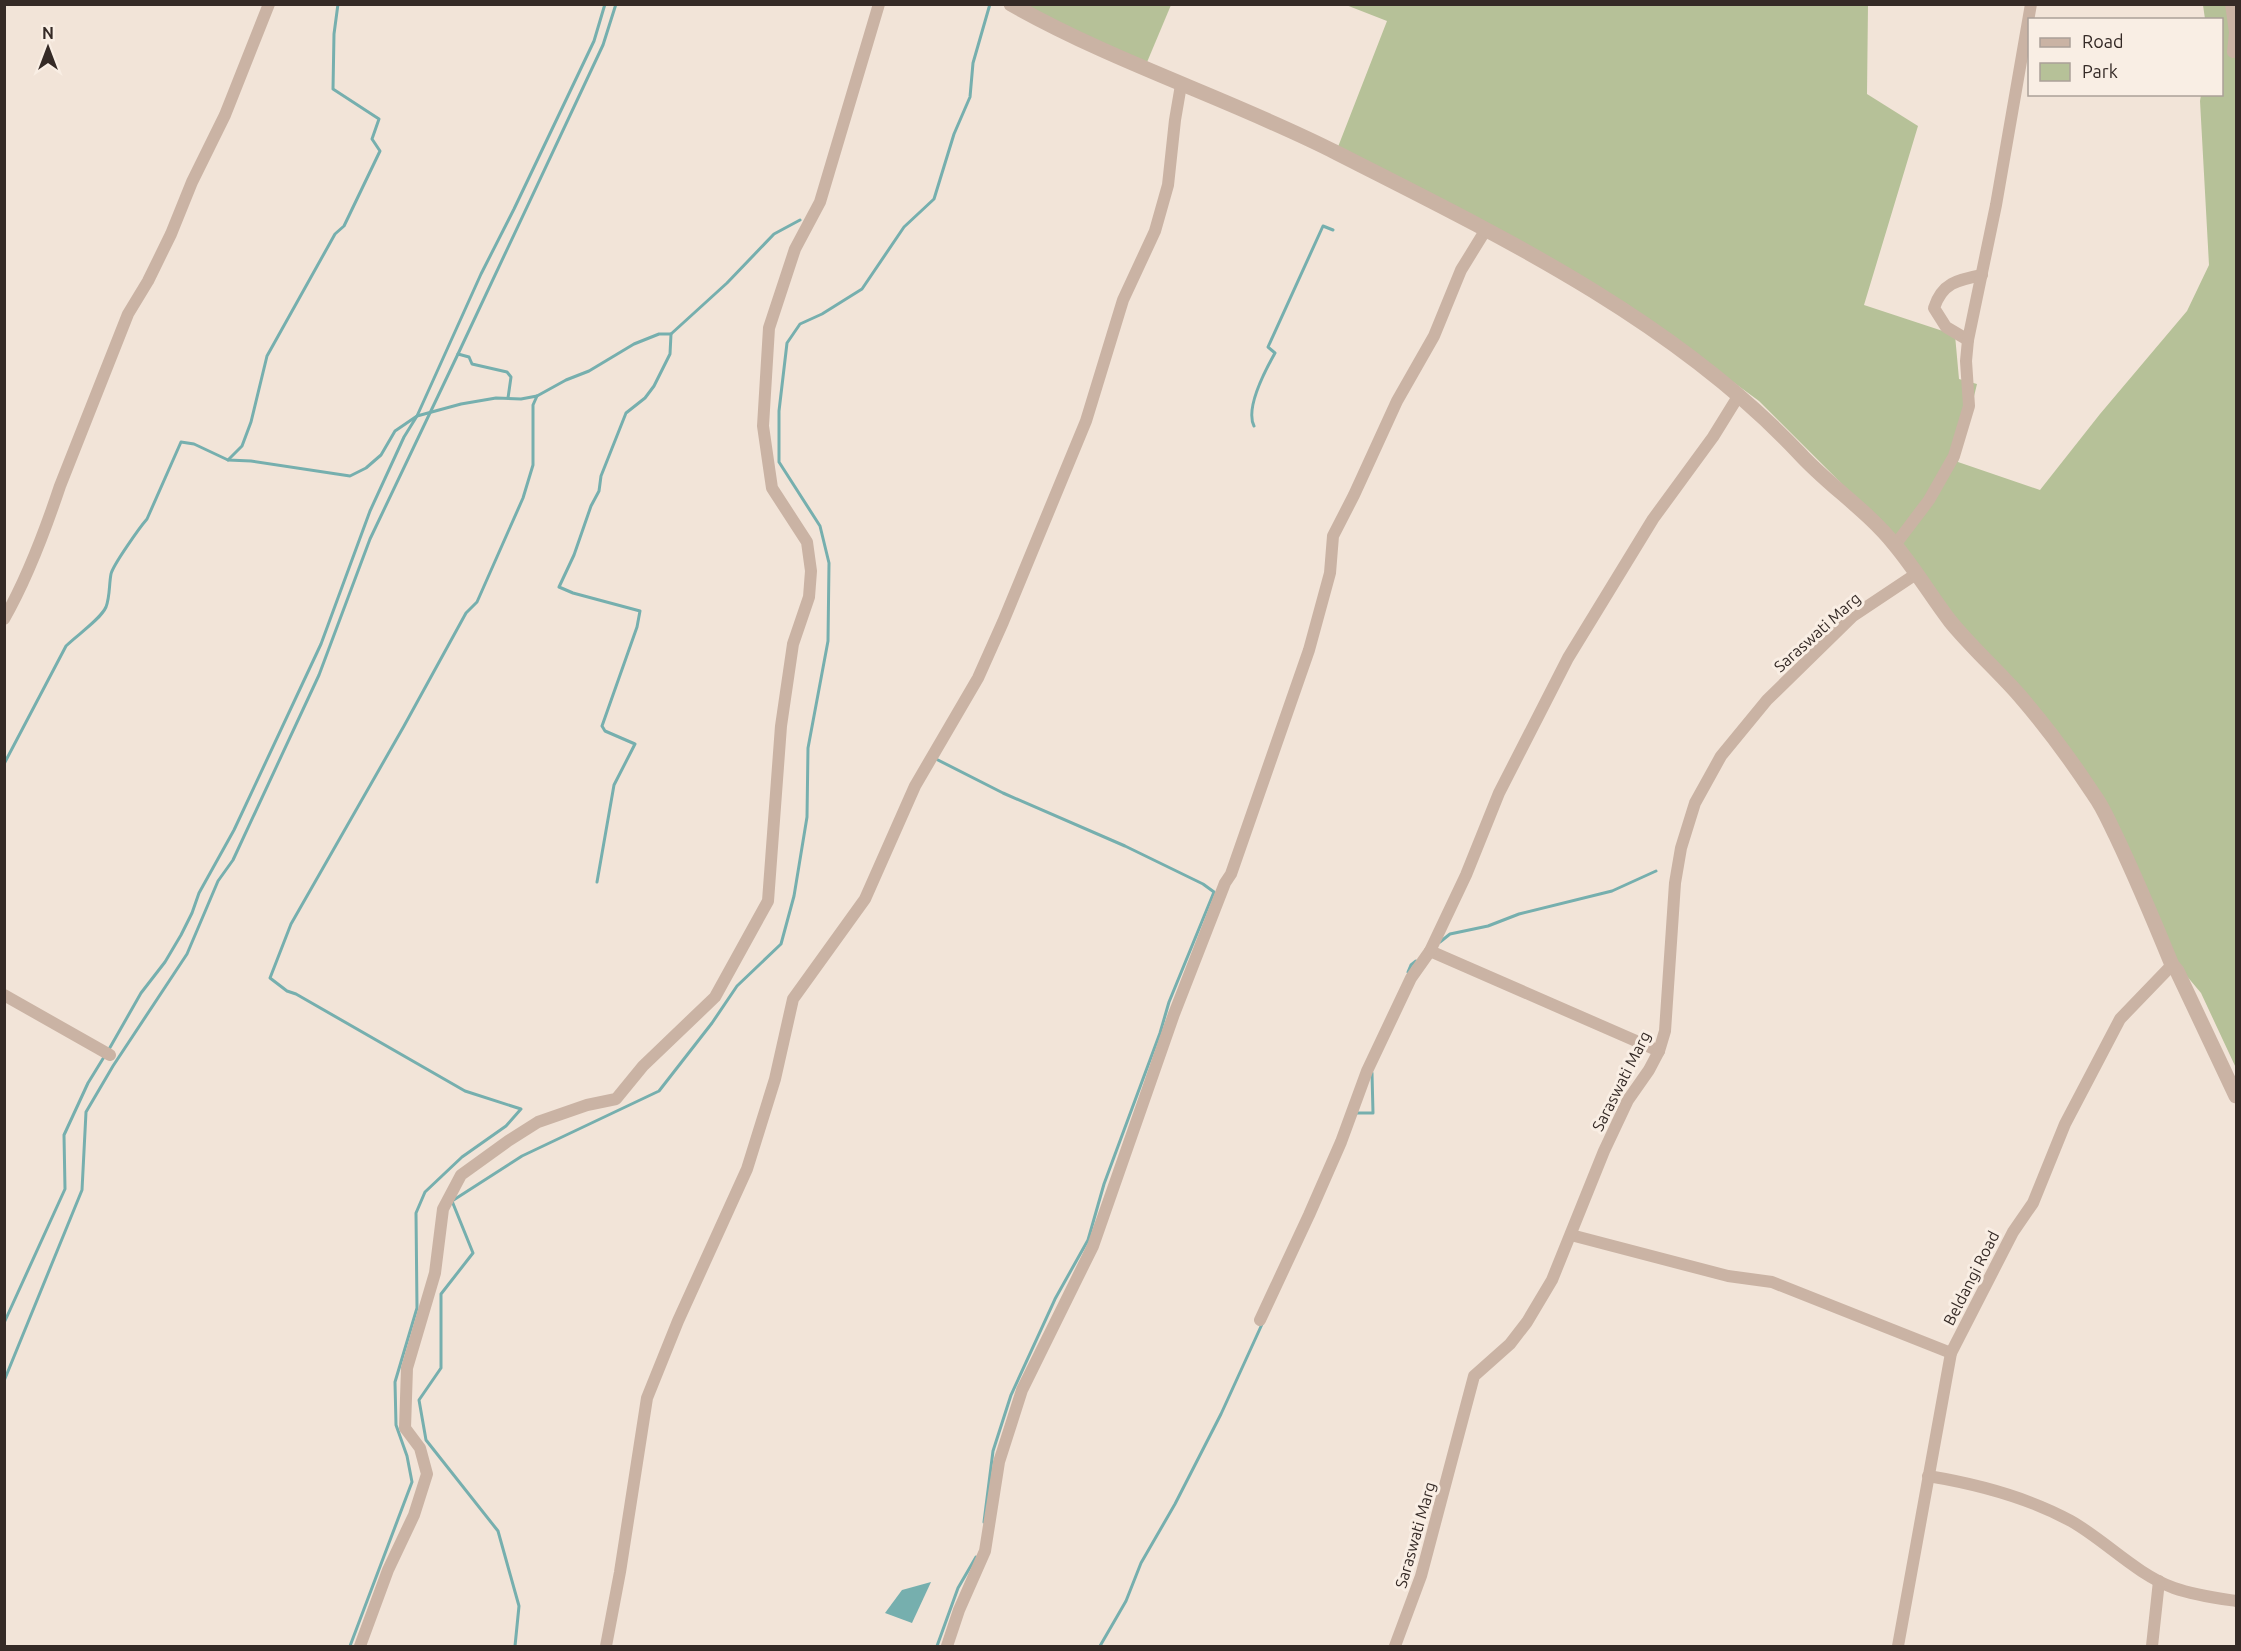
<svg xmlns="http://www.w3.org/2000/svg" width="2241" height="1651" font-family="Ubuntu,sans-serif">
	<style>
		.green { fill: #b6c198 }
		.water { fill: #76afae }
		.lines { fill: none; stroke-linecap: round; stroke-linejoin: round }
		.stream { stroke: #76afae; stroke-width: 3 }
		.minor { stroke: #cab3a4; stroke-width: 12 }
		.tertiary { stroke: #cab3a4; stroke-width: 15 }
		.labels { text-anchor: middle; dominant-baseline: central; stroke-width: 6; stroke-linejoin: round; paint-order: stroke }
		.street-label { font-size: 16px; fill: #352a26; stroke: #f9eee4 }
	</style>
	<rect width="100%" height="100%" fill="#f2e4d8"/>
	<g class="green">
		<path d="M1013 5H1171L1145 67Z"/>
		<path d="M1346 5H1868L1867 94 1918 126 1864 305 1955 335 1959 379 1977 384 1958 462 2040 490 2100 414 2187 311 2209 265 2200 101 2201 95 2222 94V20L2205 19 2203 5H2236V1068L2201 993 2170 956 2110 818 1842 484 1759 401 1627 304 1557 263 1336 152 1387 21Z"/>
	</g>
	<path class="water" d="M931 1582 912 1623 885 1613 902 1590Z"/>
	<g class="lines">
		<g class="stream">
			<path d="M508 398 511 377 507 372 472 364 469 357 458 354 603 45 616 4"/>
			<path d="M1254 426C1245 408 1266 369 1275 353L1268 347 1323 226 1333 230"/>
			<path d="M228 460 242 446 251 422 267 356 335 234 344 226 380 151 372 139 379 119 333 89 334 34 338 4"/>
			<path d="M936 759 1003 793 1125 846 1203 884 1214 892 1169 1002 1160 1033 1104 1184 1088 1240 1055 1299 1011 1395 993 1451 984 1522"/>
			<path d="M4 764 66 646C77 635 100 620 106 607 110 597 109 584 111 574 113 565 140 527 147 519L181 442 194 444 228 460 251 461 350 476 366 468 381 455 395 431 417 416 461 404 496 398 521 399 537 396 566 380 589 371 634 344 659 334H671L727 283 774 234 800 220"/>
			<path d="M597 882 614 785 635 744 605 731 602 726 637 627 640 611 573 593 559 587 574 555 591 506 599 491 601 476 626 413 645 398 654 386 670 354 671 334"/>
			<path d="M1440 942 1450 934 1488 926 1519 914 1612 891 1656 871"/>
			<path d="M1408 972 1411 965 1416 961"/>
			<path d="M108 1051 141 993 165 962 181 935 192 913 199 893 234 830 321 644 370 511 404 437 417 416 481 274 514 209 594 41 605 4"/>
			<path d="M1356 1113H1373L1372 1073"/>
			<path d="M4 1323 65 1189 64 1135 88 1083 104 1057"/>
			<path d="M4 1381 82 1190 86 1112 113 1066 187 954 218 881 233 860 319 675 370 539 458 354"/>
			<path d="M350 1646 412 1482 407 1456 396 1425 395 1382 417 1308 416 1213 425 1192 462 1157 506 1126 521 1109 465 1091 296 994 287 991 270 978 291 924 404 726 466 613 477 602 523 498 533 465V405L537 396"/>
			<path d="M515 1646 519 1606 498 1531 426 1440 419 1400 441 1368V1294L473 1253 452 1201 522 1156 659 1091 712 1023 737 986 781 944 794 896 807 817 808 748 828 641 829 563 820 526 779 462V411L787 343 800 324 822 314 862 289 904 227 934 199 954 134 970 97 973 63 990 4"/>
			<path d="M937 1646 958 1588 976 1557"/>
			<path d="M1100 1646 1126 1601 1141 1563 1175 1504 1221 1414 1263 1322"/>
		</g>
		<g class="minor">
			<path d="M2231 4 2235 32 2233 52"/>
			<path d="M1968 340 1946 327 1934 308C1942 283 1957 280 1982 275"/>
			<path d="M1895 545 1929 500 1954 456 1969 406 1966 361 1968 340 1996 205 2031 4"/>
			<path d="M4 619C28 577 45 531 60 486L128 314 148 281 171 234 192 182 225 115 269 4"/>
			<path d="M1430 951 1659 1051"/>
			<path d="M4 995 110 1055"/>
			<path d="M1571 1235 1728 1276 1772 1282 1951 1353"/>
			<path d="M1260 1320 1309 1215 1341 1142 1367 1071 1411 978 1430 951 1466 875 1499 793 1568 658 1653 519 1713 437 1739 395"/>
			<path d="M1928 1476C1977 1484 2027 1497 2071 1521 2106 1541 2136 1574 2174 1588 2194 1595 2216 1598 2236 1601"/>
			<path d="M360 1646 388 1570 414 1515 427 1474 420 1448 405 1428 407 1368 435 1273 443 1209 461 1175 508 1141 538 1122 587 1105 616 1099 643 1066 715 997 768 901 781 726 793 644 809 597 811 571 807 542 772 488 763 426 769 328 795 249 820 202 879 4"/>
			<path d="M606 1646 620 1572 647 1398 678 1321 747 1169 775 1079 793 999 865 899 915 786 978 678 1003 622 1086 421 1123 300 1155 231 1168 185 1175 120 1181 85"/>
			<path d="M947 1646 959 1610 985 1551 999 1462 1022 1390 1093 1246 1174 1014 1225 883 1231 874 1309 650 1330 573 1333 536 1354 495 1397 401 1434 336 1461 270 1485 231"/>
			<path d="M1395 1646 1421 1576 1474 1376 1510 1344 1527 1322 1552 1280 1604 1151 1628 1100 1649 1070 1659 1051 1665 1031 1675 883 1681 848 1695 803 1721 756 1767 700 1853 616 1916 574"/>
			<path d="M1898 1646 1951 1353 2013 1232 2033 1203 2065 1124 2120 1019 2172 965"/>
			<path d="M2152 1646 2159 1581"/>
		</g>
		<path class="tertiary" d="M1011 4C1115 63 1231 99 1337 153 1499 235 1674 320 1799 453 1829 486 1867 510 1895 545 1915 569 1931 596 1950 621 1971 647 1997 670 2019 695 2046 726 2071 760 2094 795 2103 807 2109 822 2116 836 2136 878 2154 921 2172 965L2177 971 2236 1096"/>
	</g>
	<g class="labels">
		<g class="street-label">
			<text transform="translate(1817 632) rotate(-42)">Saraswati Marg</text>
			<text transform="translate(1621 1081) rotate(-63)">Saraswati Marg</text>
			<text transform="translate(1971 1278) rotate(-63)">Beldangi Road</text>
			<text transform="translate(1415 1535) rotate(-74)">Saraswati Marg</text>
		</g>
	</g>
	<rect width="2241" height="1651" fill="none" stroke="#352a26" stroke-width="12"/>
	<rect x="2028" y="18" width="195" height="78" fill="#f9eee4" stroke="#aba098" stroke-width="1.5"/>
	<rect x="2040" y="38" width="30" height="9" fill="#cab3a4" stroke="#aba098" stroke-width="1.5"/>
	<text x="2082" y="48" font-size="18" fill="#352a26">Road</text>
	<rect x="2040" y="63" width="30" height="18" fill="#b6c198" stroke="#aba098" stroke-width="1.5"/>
	<text x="2082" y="78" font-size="18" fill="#352a26">Park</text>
	<g transform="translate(48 48)" stroke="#f9eee4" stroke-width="4.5" paint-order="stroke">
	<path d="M0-4.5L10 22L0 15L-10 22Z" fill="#352a26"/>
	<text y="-9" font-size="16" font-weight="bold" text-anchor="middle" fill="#352a26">N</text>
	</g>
</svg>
